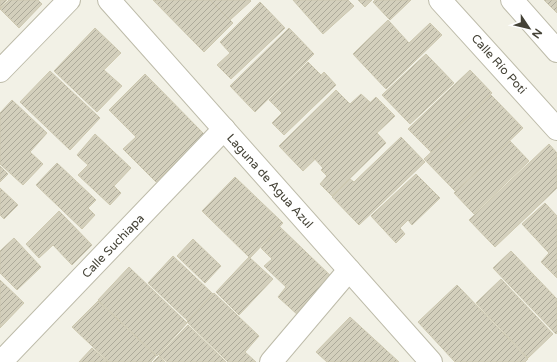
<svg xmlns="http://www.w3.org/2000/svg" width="557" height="362" font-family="'Varela Round',sans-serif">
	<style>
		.building { fill: url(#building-hatch); stroke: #cdc8b0 }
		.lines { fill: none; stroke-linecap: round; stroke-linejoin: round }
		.street-casing { stroke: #bdbba9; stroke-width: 24 }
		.street { stroke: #fff; stroke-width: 22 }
		.labels { text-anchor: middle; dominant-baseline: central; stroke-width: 3; stroke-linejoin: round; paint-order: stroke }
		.street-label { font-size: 12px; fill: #444236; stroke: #fff }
	</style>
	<defs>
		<pattern id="building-hatch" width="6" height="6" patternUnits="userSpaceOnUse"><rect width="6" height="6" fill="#d3cfbc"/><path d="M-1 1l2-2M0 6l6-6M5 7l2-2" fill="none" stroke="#adaa9a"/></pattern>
	</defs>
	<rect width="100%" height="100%" fill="#f2f1e6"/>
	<g class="building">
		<path d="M0 0H7L0 8Z"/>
		<path d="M9 0H38L42 4 19 28 0 9Z"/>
		<path d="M153 0H210L233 23 204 52Z"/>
		<path d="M210 0H250L251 1 230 20Z"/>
		<path d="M293 0H348L354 6 323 34Z"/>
		<path d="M358 0H372L365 7Z"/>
		<path d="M375 0H411L390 20 373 2Z"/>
		<path d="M544 0H557V13Z"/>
		<path d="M260 2 285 28 231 79 217 65 230 53 220 42Z"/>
		<path d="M388 20 409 43 430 23 442 35 386 89 353 54Z"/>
		<path d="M95 28 121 53 104 70 122 86 97 112 54 71Z"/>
		<path d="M289 28 314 54 255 112 230 86Z"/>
		<path d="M426 54 454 83 410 124 382 95Z"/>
		<path d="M308 62 321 75 324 72 336 85 284 135 272 123 282 113 269 100Z"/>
		<path d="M470 70 492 93 431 152 408 129Z"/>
		<path d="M50 71 100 118 70 150 20 102Z"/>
		<path d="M145 74 204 134 156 182 123 149 136 137 109 110Z"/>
		<path d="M336 90 350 104 361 94 372 104 303 171 279 146Z"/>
		<path d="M491 95 523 128 456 192 424 159Z"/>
		<path d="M376 97 395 116 377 133 386 143 332 196 320 184 327 176 321 170 323 168 313 157Z"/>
		<path d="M12 100 47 133 30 152 43 164 23 185 0 164V113Z"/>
		<path d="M95 134 131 168 114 186 121 193 110 205 78 175 88 165 77 155Z"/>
		<path d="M401 137 425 162 359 225 332 197 350 179 354 182Z"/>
		<path d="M510 141 529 161 474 214 454 193Z"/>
		<path d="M549 144 557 153V188L495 247 469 220Z"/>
		<path d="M57 163 96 200 88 208 95 215 82 229 36 185Z"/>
		<path d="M0 166 8 174 0 182Z"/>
		<path d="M416 174 440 198 412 225 408 220 400 228 405 234 396 243 371 216Z"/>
		<path d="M235 177 283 223 250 258 202 211Z"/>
		<path d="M0 188 18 205 4 219 0 215Z"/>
		<path d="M545 203 557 216V278L541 262 549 253 522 224Z"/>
		<path d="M59 211 92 245 72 265 53 245 39 258 26 244Z"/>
		<path d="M280 227 334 279 299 316 278 297 286 287 264 266 272 259 261 248Z"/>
		<path d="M14 238 41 267 17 290 0 273V251Z"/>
		<path d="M193 239 221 266 205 283 177 256Z"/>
		<path d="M511 251 557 299V333L556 334 493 268Z"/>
		<path d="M173 256 213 294 188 321 148 283Z"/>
		<path d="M249 257 273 279 239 315 216 292Z"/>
		<path d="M129 267 187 323 157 356 98 300Z"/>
		<path d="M501 279 553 334 528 358 476 303Z"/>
		<path d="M0 280 24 303 0 328Z"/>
		<path d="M457 285 528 359 525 362H455L418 322Z"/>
		<path d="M214 293 259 336 245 352 256 362H228L187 322Z"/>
		<path d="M98 301 156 356 151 362H109L72 327Z"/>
		<path d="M350 317 399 362H327L316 352Z"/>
		<path d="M188 325 226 362H167L159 355Z"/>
		<path d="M92 348 108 362H79Z"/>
		<path d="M159 356 165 362H153Z"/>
	</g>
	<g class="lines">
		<g class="street-casing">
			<g id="street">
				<path d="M109 0 431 362"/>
				<path d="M440 0 557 129"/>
				<path d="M512 0 557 51"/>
				<path d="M0 71 69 0"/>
				<path d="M1 362 224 129"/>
				<path d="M271 362 349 270"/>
			</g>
		</g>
		<use href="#street" class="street"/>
	</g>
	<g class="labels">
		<g class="street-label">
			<text transform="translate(499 64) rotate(48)">Calle Río Poti</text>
			<text transform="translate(270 181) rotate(48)">Laguna de Agua Azul</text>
			<text transform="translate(113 246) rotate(-46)">Calle Suchiapa</text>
		</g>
	</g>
	<g transform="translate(529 28) rotate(125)" stroke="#ffffff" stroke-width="3" paint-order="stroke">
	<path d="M0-3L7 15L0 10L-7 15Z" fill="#444236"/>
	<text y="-6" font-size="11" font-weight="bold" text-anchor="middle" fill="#444236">N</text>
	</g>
</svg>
